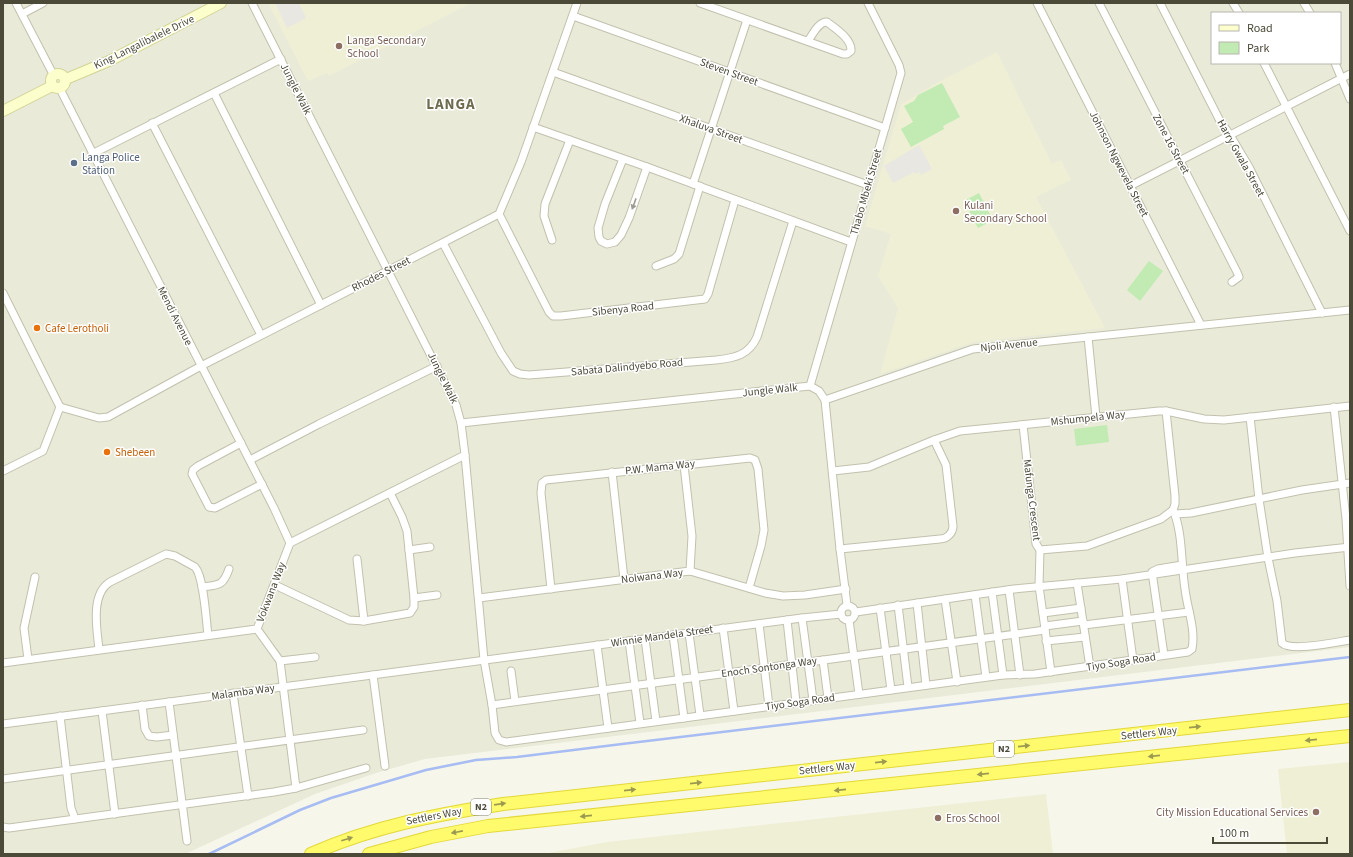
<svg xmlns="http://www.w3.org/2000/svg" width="1353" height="857" font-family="'Source Sans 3',sans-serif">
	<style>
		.residential { fill: #eaead9; fill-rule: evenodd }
		.education { fill: #eeefd5 }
		.green { fill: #c1ebb3 }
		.parking { fill: #e8e7e2 }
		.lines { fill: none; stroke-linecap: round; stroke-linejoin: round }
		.stream { stroke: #a7bcf3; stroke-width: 2.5 }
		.street-casing { stroke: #c2c1ad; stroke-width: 9 }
		.secondary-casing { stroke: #d1d497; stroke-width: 12 }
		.highway-casing { stroke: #e3d838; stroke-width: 14 }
		.street { stroke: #fff; stroke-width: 7 }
		.secondary { stroke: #fcffcc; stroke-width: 10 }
		.highway { stroke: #fffb6d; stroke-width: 12 }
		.oneway { fill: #9c9b92 }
		.oneway2 { fill: #9c9950 }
		.education-dot { fill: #8d6e63; stroke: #fff; stroke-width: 1.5 }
		.service-dot { fill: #5c6f8a; stroke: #fff; stroke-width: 1.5 }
		.food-dot { fill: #e8710a; stroke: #fff; stroke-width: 1.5 }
		.labels { text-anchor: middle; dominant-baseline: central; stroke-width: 3; stroke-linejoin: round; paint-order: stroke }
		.shield { fill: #fff; stroke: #818074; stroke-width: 1 }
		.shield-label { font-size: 10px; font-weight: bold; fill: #4b4938 }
		.education-label { font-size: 11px; fill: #785e54; stroke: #fff; text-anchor: start }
		.street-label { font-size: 11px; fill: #4b4938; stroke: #fff }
		.service-label { font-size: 11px; fill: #4e5e75; stroke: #fff; text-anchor: start }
		.food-label { font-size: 11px; fill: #c56008; stroke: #fff; text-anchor: start }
		.district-label { font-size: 15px; font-weight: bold; letter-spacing: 1px; fill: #6e6b4f; stroke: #fff }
	</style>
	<rect width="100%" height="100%" fill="#f6f6eb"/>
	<path class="residential" d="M3 3H1350V647L425 759 376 773 315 794 185 854H5L3 851ZM1212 13H1340V63H1212Z"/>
	<g class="education">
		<path d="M268 3H471L329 76 327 73 308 81Z"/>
		<path d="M997 52 1052 164 1061 160 1071 180 1036 197 1105 328 974 342 880 374 898 308 878 276 891 234 865 226 901 104 935 84Z"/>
		<path d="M1350 762V854H1287L1278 769Z"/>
		<path d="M1046 794 1053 854H543L607 842Z"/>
	</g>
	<g class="green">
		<path d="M942 83 960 117 943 126 944 129 911 147 901 129 913 122 904 106 914 101 918 95Z"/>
		<path d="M979 193 993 220 978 228 964 201Z"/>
		<path d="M1149 261 1163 271 1140 301 1127 290Z"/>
		<path d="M1107 425 1109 442 1076 446 1074 429Z"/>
	</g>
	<g class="parking">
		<path d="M275 3H299L306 18 287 28Z"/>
		<path d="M919 145 932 169 921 175 920 172 916 174 914 172 893 183 884 166Z"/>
	</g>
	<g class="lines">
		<path class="stream" d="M209 854 300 810 331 798 426 770 476 760 517 757 622 744 1350 657"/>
		<g class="street-casing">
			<g id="street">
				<path d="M16 3 54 76"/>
				<path d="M252 3 456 405 461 423 465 455 484 660 492 705 495 733 499 740 506 742 1003 675 1035 674 1188 652 1192 649C1196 629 1187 608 1185 589 1181 565 1183 532 1173 510"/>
				<path d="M700 3 843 54H847L851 51C852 39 836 29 827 22 818 22 813 34 808 41"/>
				<path d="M1037 3 1201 325"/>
				<path d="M1099 3 1237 272 1239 277 1232 282"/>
				<path d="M1160 3 1219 119 1230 135 1249 167 1322 313"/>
				<path d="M1233 3 1239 13"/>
				<path d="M1304 3 1310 13"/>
				<path d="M22 14 43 3"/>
				<path d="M573 16 885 128"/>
				<path d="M1264 63 1350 231"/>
				<path d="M1335 63 1350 99"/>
				<path d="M553 72 868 185"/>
				<path d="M60 89 274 508 290 543"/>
				<path d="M214 93 321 305"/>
				<path d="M152 123 261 335"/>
				<path d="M533 127 647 167 851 242"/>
				<path d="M92 154 281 59"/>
				<path d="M623 159 605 204 598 228 599 237 601 241 607 244 615 242 621 235 629 218 647 167"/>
				<path d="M693 184 747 20"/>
				<path d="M1130 186 1350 74"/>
				<path d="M499 214 549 312 553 316H561L705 299 708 294 735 200"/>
				<path d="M552 240 544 216 545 204 570 140"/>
				<path d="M443 243 501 353 513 371 520 374 529 375 716 360C735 358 749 355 757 337L793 221"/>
				<path d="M656 266 674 259 679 254 700 186"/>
				<path d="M3 293 60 407"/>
				<path d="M1088 337 1096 417"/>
				<path d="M810 386 901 73 899 65 868 3"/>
				<path d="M825 400 973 349 1350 310"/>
				<path d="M60 407 99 418 108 417 201 366 499 214 521 162 577 3"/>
				<path d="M1334 407 1346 519 1350 586"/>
				<path d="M1250 417 1259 499 1268 558 1277 601 1282 643C1291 652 1337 642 1350 640"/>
				<path d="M461 423 810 386 819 391 825 400 840 549 847 605"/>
				<path d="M1023 425 1035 534 1036 544 1040 550 1087 546 1161 519 1173 510 1175 504V496L1166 411"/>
				<path d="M241 443 198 466 193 470 192 474 209 507 215 508 262 484"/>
				<path d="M250 460 319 424 437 366"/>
				<path d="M684 465 692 536 690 571"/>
				<path d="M3 471 43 451 60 407"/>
				<path d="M833 471 869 467 934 440 960 431 1159 411H1166L1204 419 1224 420 1350 406"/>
				<path d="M612 472 624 579"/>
				<path d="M1175 514 1191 513 1302 490 1350 483"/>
				<path d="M840 549 940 539C947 539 953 533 953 526L946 465 934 440"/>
				<path d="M409 550 430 547"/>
				<path d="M1040 550 1039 586 1051 672"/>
				<path d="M357 559 364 621"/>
				<path d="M1122 579 1133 660"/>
				<path d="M1077 583 1090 667"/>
				<path d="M275 585 349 620 364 621 410 613 414 607V598L407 531 402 517 390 493"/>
				<path d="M202 587C219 585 223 586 229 569"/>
				<path d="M551 589 541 493 542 483 546 480 750 458 755 460 758 469 764 530 761 546 749 588"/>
				<path d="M1009 590 1020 675"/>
				<path d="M992 592 1003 675"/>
				<path d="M975 595 986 677"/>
				<path d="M414 598 437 595"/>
				<path d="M479 598 690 571 765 593 783 596 805 595 846 589"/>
				<path d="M945 599 957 682"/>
				<path d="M917 603 926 685"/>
				<path d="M898 605 908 687"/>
				<circle cx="848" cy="613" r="7"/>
				<path d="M880 608 891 690"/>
				<path d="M856 612 1014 589 1122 579 1295 553 1350 547"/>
				<path d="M1043 613 1081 608"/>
				<path d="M802 618 813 700"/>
				<path d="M787 620 796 702"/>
				<path d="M849 620 859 694"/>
				<path d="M759 624 769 706"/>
				<path d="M1084 625 1189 612"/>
				<path d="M1045 626 1083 621"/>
				<path d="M723 628 734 711"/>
				<path d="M257 629 280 661 315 657"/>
				<path d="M689 633 700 715"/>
				<path d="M673 635 684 718"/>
				<path d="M645 639 656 721"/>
				<path d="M629 641 640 723"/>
				<path d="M1046 641 1085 637"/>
				<path d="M597 645 608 728"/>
				<path d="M99 649C97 630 90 594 110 582L166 554 175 556 195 567C204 577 206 620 208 635"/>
				<path d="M1164 655 1152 572 1158 569 1182 565"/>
				<path d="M28 659 24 628 35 577"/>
				<path d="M823 660 828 698"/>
				<path d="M3 663 257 629 290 543 465 455"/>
				<path d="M511 671 515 701"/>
				<path d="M373 675 385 766"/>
				<path d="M233 693 248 796"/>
				<path d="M169 702 187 841"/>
				<path d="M142 705 145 729 149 736 157 737 173 735"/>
				<path d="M492 705 1045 630"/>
				<path d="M102 711 115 814"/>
				<path d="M60 716 71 808 75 819"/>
				<path d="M3 724 802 618 841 614"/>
				<path d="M3 779 363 730"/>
				<path d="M296 788 366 768"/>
				<path d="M3 827 9 828 274 792 296 788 280 661"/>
			</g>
		</g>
		<g class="secondary-casing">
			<g id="secondary">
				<circle cx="58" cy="81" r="7"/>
				<path d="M66 79 109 61 221 3"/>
				<path d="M3 111 52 86"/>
			</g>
		</g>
		<g class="highway-casing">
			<g id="highway">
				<path d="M311 854C374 826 435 815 503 804L1350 710"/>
				<path d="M369 854 431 837 488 826 1350 736"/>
			</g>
		</g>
		<use href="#street" class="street"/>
		<use href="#secondary" class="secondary"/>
		<use href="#highway" class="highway"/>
	</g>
	<defs><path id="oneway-solid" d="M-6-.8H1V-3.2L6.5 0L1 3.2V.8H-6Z"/></defs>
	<use class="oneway" href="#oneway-solid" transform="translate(634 204) rotate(110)"/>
	<g class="oneway2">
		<use href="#oneway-solid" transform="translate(1195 727) rotate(-6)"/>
		<use href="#oneway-solid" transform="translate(1311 740) rotate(174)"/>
		<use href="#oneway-solid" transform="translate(1024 746) rotate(-6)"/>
		<use href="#oneway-solid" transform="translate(1154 756) rotate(174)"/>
		<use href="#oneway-solid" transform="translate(881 762) rotate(-6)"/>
		<use href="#oneway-solid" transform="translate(983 774) rotate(174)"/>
		<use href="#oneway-solid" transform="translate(696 783) rotate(-6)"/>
		<use href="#oneway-solid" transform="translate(630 790) rotate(-6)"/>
		<use href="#oneway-solid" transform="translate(840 790) rotate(174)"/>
		<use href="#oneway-solid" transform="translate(500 804) rotate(-8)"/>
		<use href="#oneway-solid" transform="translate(586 816) rotate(174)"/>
		<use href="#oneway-solid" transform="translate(457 832) rotate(169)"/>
		<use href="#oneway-solid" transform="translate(347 839) rotate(-18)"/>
	</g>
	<g class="education-dot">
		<circle cx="339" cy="46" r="4"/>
		<circle cx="956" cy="211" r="4"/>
		<circle cx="1316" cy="812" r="4"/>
		<circle cx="938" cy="818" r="4"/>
	</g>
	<circle class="service-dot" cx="74" cy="163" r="4"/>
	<g class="food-dot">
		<circle cx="37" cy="328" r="4"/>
		<circle cx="107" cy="452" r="4"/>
	</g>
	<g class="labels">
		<g class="shield">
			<rect x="994" y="741" width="20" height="16" rx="3"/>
			<rect x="471" y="799" width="20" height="16" rx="3"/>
		</g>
		<g class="shield-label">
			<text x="1004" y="749">N2</text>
			<text x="481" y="807">N2</text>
		</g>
		<g class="education-label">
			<text x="347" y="40">Langa Secondary<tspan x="347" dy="13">School</tspan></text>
			<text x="964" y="205">Kulani<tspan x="964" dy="13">Secondary School</tspan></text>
			<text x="1308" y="812" text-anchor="end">City Mission Educational Services</text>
			<text x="946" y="818">Eros School</text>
		</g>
		<g class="street-label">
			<text transform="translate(144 42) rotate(-26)">King Langalibalele Drive</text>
			<text transform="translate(729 72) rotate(20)">Steven Street</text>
			<text transform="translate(296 89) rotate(63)">Jungle Walk</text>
			<text transform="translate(711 129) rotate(20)">Xhaluva Street</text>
			<text transform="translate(1171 144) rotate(62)">Zone 16 Street</text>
			<text transform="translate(1241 158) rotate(61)">Harry Gwala Street</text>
			<text transform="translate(1119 164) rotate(63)">Johnson Ngwevela Street</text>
			<text transform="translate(866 192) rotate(-74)">Thabo Mbeki Street</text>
			<text transform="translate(381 274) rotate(-27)">Rhodes Street</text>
			<text transform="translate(623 309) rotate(-6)">Sibenya Road</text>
			<text transform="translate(175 316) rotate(63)">Mendi Avenue</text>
			<text transform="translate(1009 345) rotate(-6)">Njoli Avenue</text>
			<text transform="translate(627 367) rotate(-5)">Sabata Dalindyebo Road</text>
			<text transform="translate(443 378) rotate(64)">Jungle Walk</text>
			<text transform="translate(770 390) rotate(-6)">Jungle Walk</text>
			<text transform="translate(1088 418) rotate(-6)">Mshumpela Way</text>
			<text transform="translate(660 467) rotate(-6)">P.W. Mama Way</text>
			<text transform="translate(1032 500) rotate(83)">Mafunga Crescent</text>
			<text transform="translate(652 576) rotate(-7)">Nolwana Way</text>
			<text transform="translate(271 592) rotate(-69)">Vokwana Way</text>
			<text transform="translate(662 636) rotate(-8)">Winnie Mandela Street</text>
			<text transform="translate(1121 662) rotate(-9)">Tiyo Soga Road</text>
			<text transform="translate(769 667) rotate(-8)">Enoch Sontonga Way</text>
			<text transform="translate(243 692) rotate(-8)">Malamba Way</text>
			<text transform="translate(800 702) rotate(-8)">Tiyo Soga Road</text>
			<text transform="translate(1149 733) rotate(-6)">Settlers Way</text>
			<text transform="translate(827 768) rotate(-6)">Settlers Way</text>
			<text transform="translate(434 816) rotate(-11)">Settlers Way</text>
		</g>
		<g class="service-label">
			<text x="82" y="157">Langa Police<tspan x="82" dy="13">Station</tspan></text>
		</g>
		<g class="food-label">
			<text x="45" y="328">Cafe Lerotholi</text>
			<text x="115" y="452">Shebeen</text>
		</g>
		<g class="district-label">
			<text x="451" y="104">LANGA</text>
		</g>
	</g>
	<rect width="1353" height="857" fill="none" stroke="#4b4938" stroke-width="8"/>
	<rect x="1211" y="12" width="130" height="52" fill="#ffffff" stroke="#b7b6af"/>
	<rect x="1219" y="25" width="20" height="6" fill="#fcffcc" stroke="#b7b6af"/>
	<text x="1247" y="32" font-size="12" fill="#4b4938">Road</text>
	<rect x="1219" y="42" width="20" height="12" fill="#c1ebb3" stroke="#b7b6af"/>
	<text x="1247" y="52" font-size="12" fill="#4b4938">Park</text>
	<path d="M1213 837v6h114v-6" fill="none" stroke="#4b4938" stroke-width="2"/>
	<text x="1219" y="837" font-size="12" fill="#4b4938" stroke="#ffffff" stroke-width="3" paint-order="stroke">100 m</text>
</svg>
